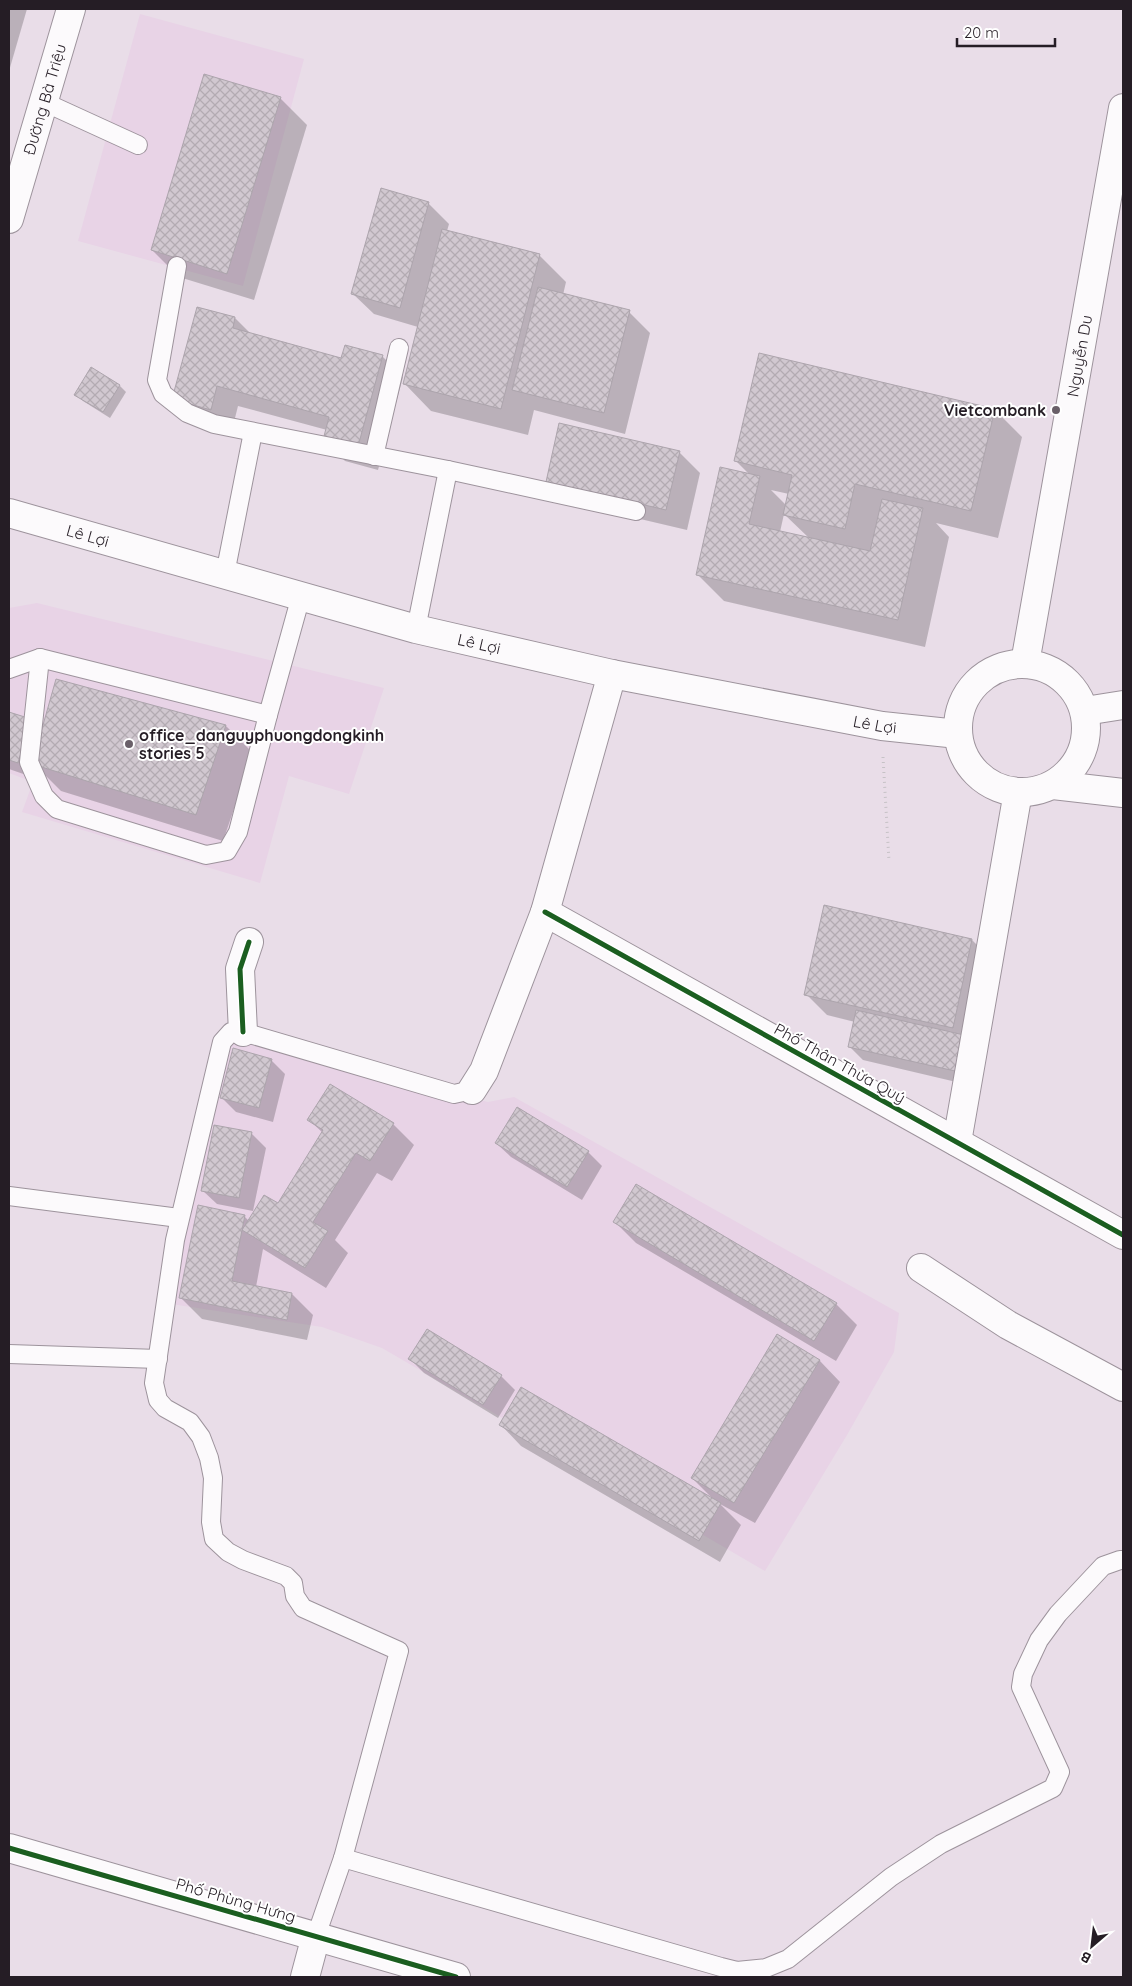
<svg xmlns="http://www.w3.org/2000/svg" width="1132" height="1986" font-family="Quicksand,sans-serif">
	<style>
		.built { fill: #e8d3e6 }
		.shadow { fill: #0003; fill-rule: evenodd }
		.building { fill: url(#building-cross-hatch); stroke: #aca4ac }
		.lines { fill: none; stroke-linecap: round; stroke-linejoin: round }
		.lane-casing { stroke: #9d939c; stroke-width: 20 }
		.street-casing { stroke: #9d939c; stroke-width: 30 }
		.secondary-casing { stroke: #9d939c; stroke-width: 30 }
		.primary-casing { stroke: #9d939c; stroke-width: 30 }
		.path { stroke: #c6c2c6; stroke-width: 3; stroke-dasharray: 1 4; stroke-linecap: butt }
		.lane { stroke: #fcfafc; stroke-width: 18 }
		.street { stroke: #fcfafc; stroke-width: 28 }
		.secondary { stroke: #fcfafc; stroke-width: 28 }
		.primary { stroke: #fcfafc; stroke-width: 28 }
		.cycleway-casing { stroke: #fff; stroke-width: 8 }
		.cycleway { stroke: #1b5e20; stroke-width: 5 }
		.poi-dot { fill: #6a6069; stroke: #fff; stroke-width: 2 }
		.labels { text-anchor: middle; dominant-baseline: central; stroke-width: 4; stroke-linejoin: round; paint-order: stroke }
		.street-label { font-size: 16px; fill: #251d25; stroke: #fff }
		.poi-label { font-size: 16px; font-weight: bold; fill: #251d25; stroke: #fff; text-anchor: end }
	</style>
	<defs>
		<pattern id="building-cross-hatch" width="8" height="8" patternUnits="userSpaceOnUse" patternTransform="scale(1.25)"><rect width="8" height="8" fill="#d1c8d0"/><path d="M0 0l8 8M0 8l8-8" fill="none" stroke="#b3abb2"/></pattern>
	</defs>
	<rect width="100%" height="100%" fill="#e9dde8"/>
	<g class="built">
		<path d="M140 14 304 59 243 286 78 241Z"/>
		<path d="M37 603 384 688 349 794 289 776 260 883 22 812 33 782 9 773V608Z"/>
		<path d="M226 1030 488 1102 514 1097 899 1313 894 1352 847 1435 765 1571 382 1348 322 1327 171 1304Z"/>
	</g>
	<g class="shadow">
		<path d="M9 9H27L9 71Z"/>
		<path d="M280 98 307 125 254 300 179 277 152 250Z"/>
		<path d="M428 203 449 224 447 231 539 255 566 282 563 295 629 312 650 333 625 434 534 410 528 435 431 411 404 383 418 327 374 314 352 293Z"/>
		<path d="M235 318 252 335 342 360 382 356 403 377 378 470 345 461 324 440 327 430 238 406 232 430 173 399Z"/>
		<path d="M120 386 126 392 110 418 83 401 76 394Z"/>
		<path d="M995 410 1022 437 998 538 936 523 949 537 925 647 724 601 697 574 750 475 735 460ZM771 490 789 494 786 505ZM784 514 809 538 780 532Z"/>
		<path d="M679 452 700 473 687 530 568 502 547 481Z"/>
		<path d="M9 713 31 720 42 732 226 726 253 753 223 841 61 791 35 765 32 777 9 769Z"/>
		<path d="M825 907 972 940 993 961 969 1085 863 1060 849 1046 855 1022 827 1015 806 994Z"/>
		<path d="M271 1060 285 1074 273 1122 236 1112 222 1098Z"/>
		<path d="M309 1120 393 1124 414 1145 392 1181 377 1173 335 1240 348 1253 326 1288 263 1249 256 1287 292 1294 313 1315 307 1340 202 1319 181 1298 244 1216 249 1221 278 1205 323 1133Z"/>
		<path d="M251 1133 266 1148 253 1211 217 1204 202 1190Z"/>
		<path d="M496 1143 588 1152 602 1166 582 1200 511 1157Z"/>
		<path d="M615 1222 836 1304 857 1325 836 1361 636 1243Z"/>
		<path d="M778 1336 820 1361 840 1382 755 1523 720 1504 741 1525 720 1562 521 1446 501 1425 714 1500 692 1478Z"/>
		<path d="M410 1359 501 1376 515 1390 498 1418 424 1373Z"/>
	</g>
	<g class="building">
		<path d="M204 74 281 97 227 274 151 250Z"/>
		<path d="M381 188 429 202 400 308 351 294Z"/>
		<path d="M442 229 540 254 501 409 403 384Z"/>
		<path d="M538 287 630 310 604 413 512 390Z"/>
		<path d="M197 307 235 317 233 328 341 358 345 345 383 355 357 450 323 440 329 417 217 386 211 410 172 399Z"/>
		<path d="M759 353 995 409 971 511 855 484 845 529 783 515 792 475 734 461Z"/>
		<path d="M91 367 120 385 103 412 74 395Z"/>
		<path d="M559 423 680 451 666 510 546 482Z"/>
		<path d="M720 467 760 476 749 524 870 551 882 499 923 508 898 620 696 575Z"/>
		<path d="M56 679 226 725 196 815 32 764Z"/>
		<path d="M9 712 31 719 18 763 9 760Z"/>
		<path d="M824 905 972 939 953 1028 804 995Z"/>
		<path d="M856 1010 964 1035 955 1071 848 1047Z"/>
		<path d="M233 1048 272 1059 259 1108 220 1098Z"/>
		<path d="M330 1084 394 1123 370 1161 356 1153 313 1222 328 1231 305 1268 242 1230 264 1195 278 1203 323 1130 307 1120Z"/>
		<path d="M517 1107 589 1151 567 1187 495 1143Z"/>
		<path d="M214 1125 252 1132 239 1198 201 1191Z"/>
		<path d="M636 1184 837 1303 814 1341 613 1222Z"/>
		<path d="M198 1205 245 1215 232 1281 292 1293 287 1320 179 1298Z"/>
		<path d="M427 1329 502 1375 483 1405 408 1359Z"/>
		<path d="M777 1334 820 1360 734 1503 691 1478Z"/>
		<path d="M521 1387 721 1503 699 1541 499 1425Z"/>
	</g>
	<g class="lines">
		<g class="lane-casing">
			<g id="lane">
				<path d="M44 102 138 145"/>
				<path d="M177 266 157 380 163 394 187 413 214 424 448 470 636 511"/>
				<path d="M374 456 399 348"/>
				<path d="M225 574 253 432"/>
				<path d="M416 629 448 470"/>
				<path d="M40 658 29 762 44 796 57 809 206 855 227 851 238 832 268 715 301 596"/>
				<path d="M9 669 40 658 268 715"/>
				<path d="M9 1196 179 1218"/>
				<path d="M9 1354 158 1359"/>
				<path d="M343 1858 721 1967 737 1971 766 1968 788 1959 891 1877 941 1844 1053 1788 1060 1772 1021 1687 1023 1674 1039 1640 1058 1614 1103 1566 1120 1560H1123"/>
				<path d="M316 1936 343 1858 399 1651 303 1608 295 1596 293 1583 286 1576 243 1560 228 1552 214 1539 211 1522 213 1478 209 1458 201 1437 190 1422 165 1408 158 1400 154 1383 175 1240 222 1042 231 1032H243L454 1094 472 1090"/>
			</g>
		</g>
		<g class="street-casing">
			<g id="street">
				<path d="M545 912 1123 1235"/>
				<path d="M243 1032 240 969 249 942"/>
				<path d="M472 1090 484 1071 545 912 612 674"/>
				<path d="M957 1142 1018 792"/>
				<path d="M921 1268 1008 1325 1123 1387"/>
				<path d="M9 1848 456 1977"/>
				<path d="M305 1977 316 1936"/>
			</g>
		</g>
		<g class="secondary-casing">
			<g id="secondary">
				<path id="s1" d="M9 219 71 9"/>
				<path id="s2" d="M1025 663 1123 108"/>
			</g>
		</g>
		<g class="primary-casing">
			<g id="primary">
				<path id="s3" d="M9 513 416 629 612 674 882 726 958 734"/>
				<circle cx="1022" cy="728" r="64"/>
				<path d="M1085 711 1123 705"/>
				<path d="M1053 785 1123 793"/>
			</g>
		</g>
		<path class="path" d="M883 757 889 861"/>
		<use href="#lane" class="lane"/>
		<use href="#street" class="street"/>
		<use href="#secondary" class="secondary"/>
		<use href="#primary" class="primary"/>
		<g class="cycleway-casing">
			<g id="cycleway">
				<path d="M545 912 1123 1235"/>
				<path d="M243 1032 240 969 249 942"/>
				<path d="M9 1848 456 1977"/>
			</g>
		</g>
		<use href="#cycleway" class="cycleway"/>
	</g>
	<g class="poi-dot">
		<circle cx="1056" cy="410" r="5"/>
		<circle cx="129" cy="744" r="5"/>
	</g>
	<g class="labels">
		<g class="street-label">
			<text stroke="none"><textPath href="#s1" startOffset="125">Đường Bà Triệu</textPath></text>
			<text stroke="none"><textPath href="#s2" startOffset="312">Nguyễn Du</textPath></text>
			<text stroke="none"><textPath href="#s3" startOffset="82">Lê Lợi</textPath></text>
			<text stroke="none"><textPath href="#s3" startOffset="488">Lê Lợi</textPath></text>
			<text stroke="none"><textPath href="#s3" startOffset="892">Lê Lợi</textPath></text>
			<text transform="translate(840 1063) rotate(29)">Phố Thân Thừa Quý</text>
			<text transform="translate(236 1900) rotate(16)">Phố Phùng Hưng</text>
		</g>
		<g class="poi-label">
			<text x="1046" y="410">Vietcombank</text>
			<text x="139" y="735" text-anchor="start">office_danguyphuongdongkinh<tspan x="139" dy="18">stories 5</tspan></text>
		</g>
	</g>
	<rect width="1132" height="1986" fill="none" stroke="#251d25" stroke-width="20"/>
	<g transform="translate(1092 1946) rotate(208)" stroke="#ffffff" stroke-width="4" paint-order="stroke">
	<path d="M0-4L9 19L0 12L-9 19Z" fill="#251d25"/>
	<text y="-8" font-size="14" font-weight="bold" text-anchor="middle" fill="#251d25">B</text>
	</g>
	<path d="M957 38v8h98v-8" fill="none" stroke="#251d25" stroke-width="2.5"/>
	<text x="964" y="38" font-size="15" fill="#251d25" stroke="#ffffff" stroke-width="4" paint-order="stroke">20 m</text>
</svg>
